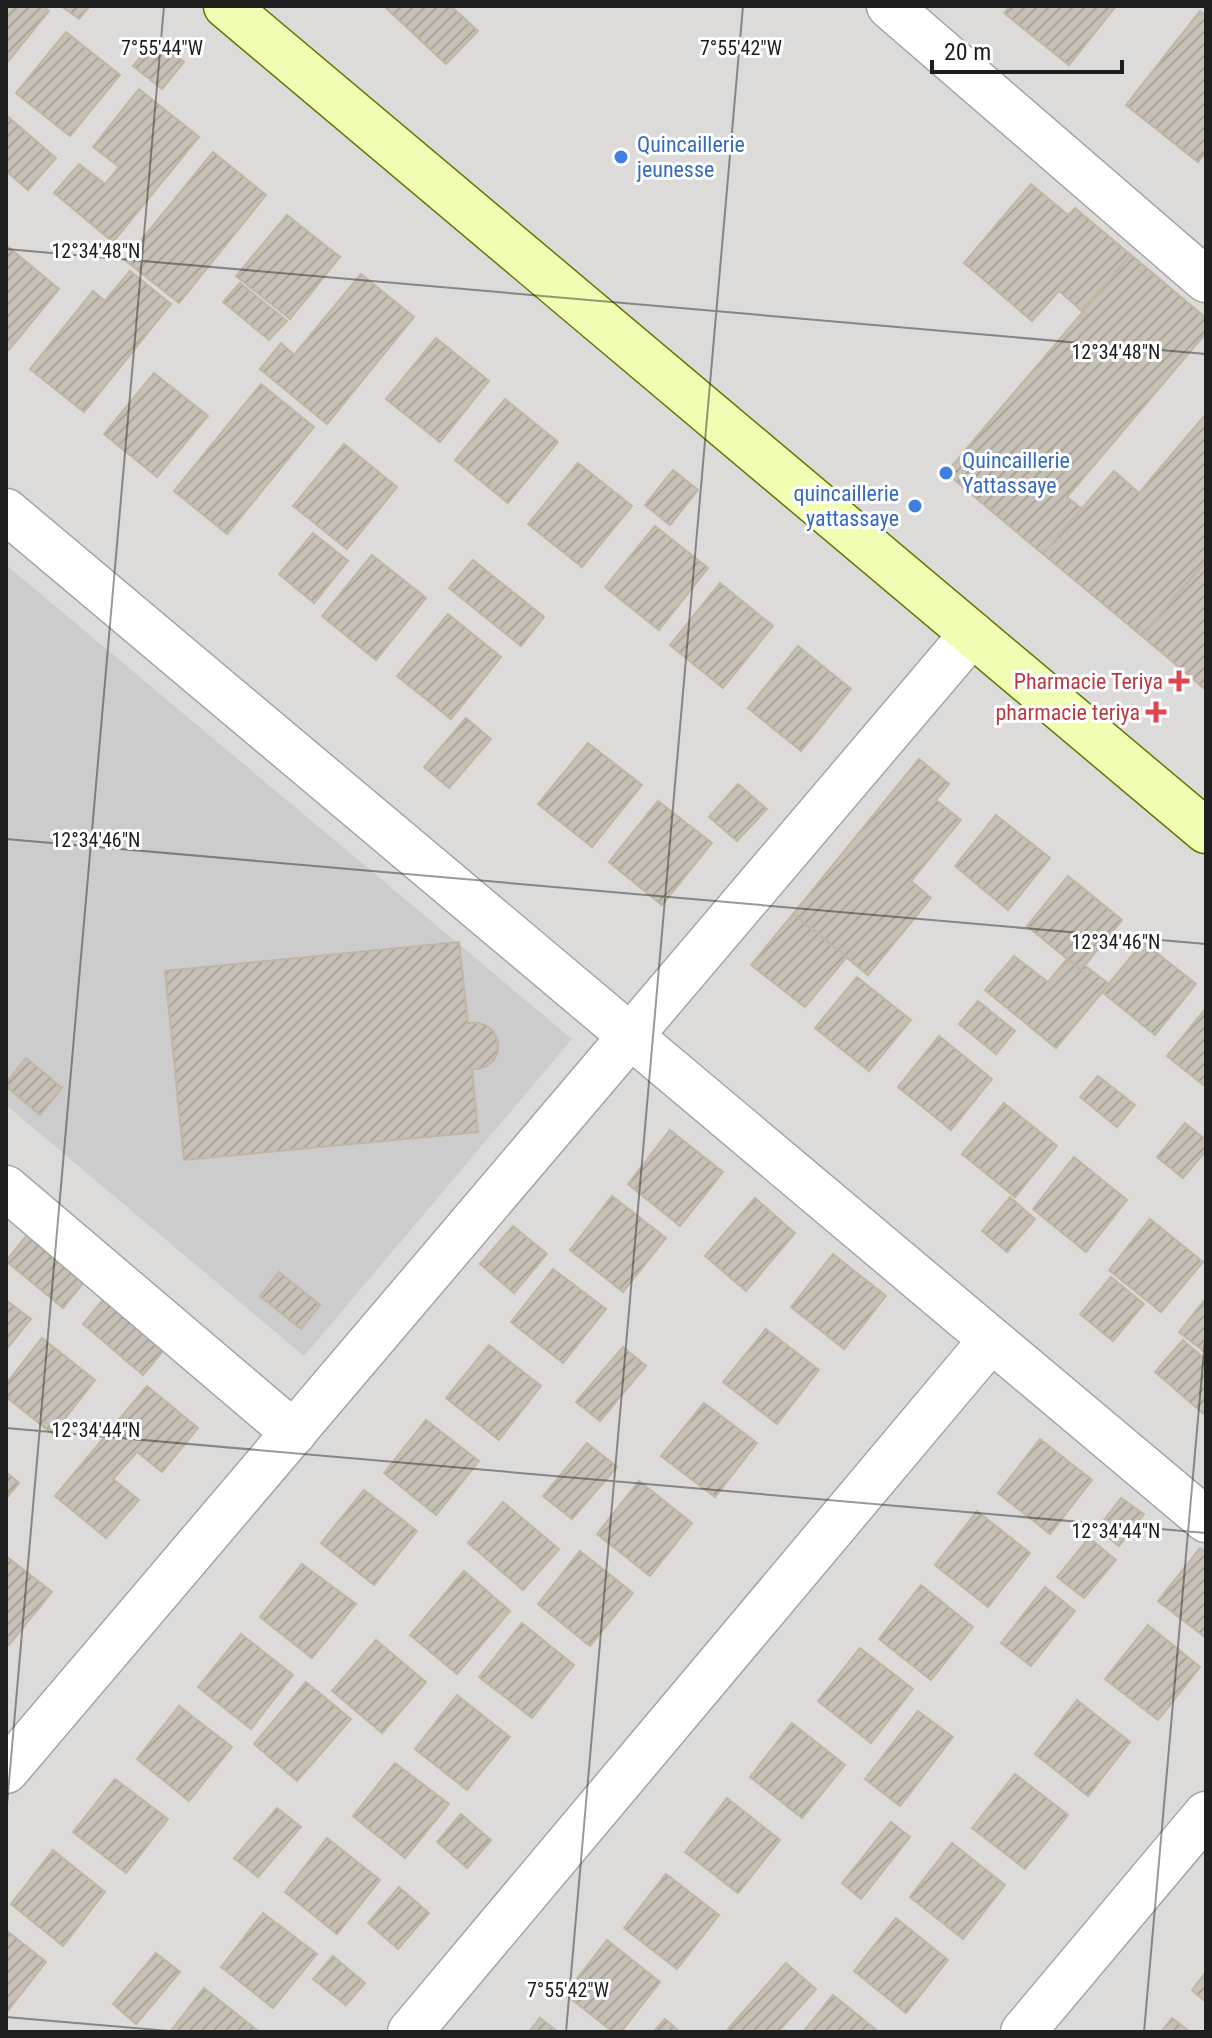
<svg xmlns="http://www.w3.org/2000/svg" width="1212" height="2038" font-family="'Roboto Condensed',sans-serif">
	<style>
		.residential { fill: #dcdbda }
		.religious { fill: #ccc }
		.building { fill: url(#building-hatch); stroke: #c2b5a4; stroke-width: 2 }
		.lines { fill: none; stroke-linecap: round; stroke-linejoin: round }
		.street-casing { stroke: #a5a5a5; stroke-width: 47 }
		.secondary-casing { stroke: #5e7900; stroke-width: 47 }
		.street { stroke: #fff; stroke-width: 44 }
		.secondary { stroke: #f1fdb3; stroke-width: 44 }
		.ticks { fill: none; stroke: #1e1e1e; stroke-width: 2; stroke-opacity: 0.45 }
		.shop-dot { fill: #3f7fe0; stroke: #fff; stroke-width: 3 }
		.health-dot { fill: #e0444e; stroke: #fff; stroke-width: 3 }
		.labels { text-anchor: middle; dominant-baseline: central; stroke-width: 6; stroke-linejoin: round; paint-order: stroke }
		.shop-label { font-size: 22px; fill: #366cbe; stroke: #fff; text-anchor: start }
		.health-label { font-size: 22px; fill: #be3a42; stroke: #fff; text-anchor: end }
		.ticks-label { font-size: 20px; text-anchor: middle; fill: #1e1e1e; stroke: #fff; stroke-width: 6; stroke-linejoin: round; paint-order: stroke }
	</style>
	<defs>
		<pattern id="building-hatch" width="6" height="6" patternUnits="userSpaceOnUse" patternTransform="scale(2)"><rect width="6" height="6" fill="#c7c0b6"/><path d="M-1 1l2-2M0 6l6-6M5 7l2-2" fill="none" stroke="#aaa59c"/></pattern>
	</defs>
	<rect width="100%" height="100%" fill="#efede3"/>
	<rect class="residential" x="6" y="6" width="1200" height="2026"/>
	<path class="religious" d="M6 565 572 1039 304 1356 6 1105Z"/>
	<g class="building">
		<path d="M6 6H43L49 11 6 64Z"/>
		<path d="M61 6H90L79 19Z"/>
		<path d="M384 6H451L478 31 446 64Z"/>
		<path d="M1010 6H1116L1069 65 1004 13Z"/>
		<path d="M1200 11 1206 16V152L1198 162 1126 105Z"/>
		<path d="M66 32 120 75 70 136 16 93Z"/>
		<path d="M155 39 184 62 162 89 133 66Z"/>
		<path d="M139 89 199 137 113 242 54 193 79 164 105 184 119 167 93 147Z"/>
		<path d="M6 115 56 158 28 190 6 171Z"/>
		<path d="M213 152 266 195 179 303 125 260Z"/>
		<path d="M1031 184 1068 215 1075 208 1131 255 1082 311 1059 291 1032 321 964 263Z"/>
		<path d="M287 215 340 257 290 319 236 276Z"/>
		<path d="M6 245 59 289 9 350 6 348Z"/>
		<path d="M1131 255 1206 318V333L1067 497 1082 509 1043 554 946 473Z"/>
		<path d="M130 271 171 304 84 412 30 369 93 291 105 301Z"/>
		<path d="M361 274 414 317 327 424 260 369 281 343 294 355Z"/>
		<path d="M240 283 287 321 269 340 223 302Z"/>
		<path d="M436 338 489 381 440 442 386 399Z"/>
		<path d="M154 373 208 416 157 477 104 434Z"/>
		<path d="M261 384 314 427 227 534 174 491Z"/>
		<path d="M505 399 558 442 508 503 455 460Z"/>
		<path d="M1206 414V561L1142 636 1043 554 1114 471 1139 493Z"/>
		<path d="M344 444 397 487 347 549 293 506Z"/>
		<path d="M578 463 632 506 582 567 528 524Z"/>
		<path d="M673 470 698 490 670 525 645 505Z"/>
		<path d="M655 526 708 568 659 630 605 587Z"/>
		<path d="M313 533 348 561 314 603 279 574Z"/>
		<path d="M372 555 426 598 376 660 322 616Z"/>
		<path d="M473 560 544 617 521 646 449 588Z"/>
		<path d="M1206 561V690L1142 636Z"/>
		<path d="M720 583 773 626 723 688 670 645Z"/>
		<path d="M448 614 501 657 451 719 397 676Z"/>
		<path d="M798 646 851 689 801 751 748 708Z"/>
		<path d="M466 718 491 739 449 788 424 767Z"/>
		<path d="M588 743 642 785 592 847 538 804Z"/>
		<path d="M919 759 949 784 936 800 961 820 911 881 931 898 868 975 793 914Z"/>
		<path d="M738 784 767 809 737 841 709 817Z"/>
		<path d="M658 801 712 843 662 905 609 862Z"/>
		<path d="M996 815 1050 858 1008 910 955 866Z"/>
		<path d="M1068 876 1122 920 1081 970 1027 926Z"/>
		<path d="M793 914 847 957 805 1007 751 965Z"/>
		<path d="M459 942 468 1023H479L487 1026 494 1032 498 1041V1051L494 1060 487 1066 478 1069H472L478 1132 184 1160 165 971Z"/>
		<path d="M1143 942 1196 984 1155 1035 1102 992Z"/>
		<path d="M1014 956 1048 982 1067 959 1081 970 1084 965 1109 984 1056 1048 985 990Z"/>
		<path d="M857 977 911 1020 869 1071 815 1028Z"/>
		<path d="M978 1001 1015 1031 996 1054 959 1024Z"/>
		<path d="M1206 1008V1087L1167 1056Z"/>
		<path d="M939 1036 992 1079 951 1130 898 1087Z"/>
		<path d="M26 1058 62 1088 40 1115 6 1086V1083Z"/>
		<path d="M1098 1076 1135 1105 1117 1127 1080 1097Z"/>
		<path d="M1004 1103 1057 1146 1015 1197 962 1154Z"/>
		<path d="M1185 1123 1206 1140V1151L1183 1178 1157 1157Z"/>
		<path d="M670 1130 723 1172 680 1226 628 1184Z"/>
		<path d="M1074 1157 1127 1200 1086 1252 1033 1209Z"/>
		<path d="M612 1196 666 1238 623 1292 570 1250Z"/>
		<path d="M1010 1197 1035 1219 1007 1252 982 1231Z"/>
		<path d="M755 1198 795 1233 746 1291 705 1256Z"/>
		<path d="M1150 1219 1203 1262 1161 1312 1109 1270Z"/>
		<path d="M513 1226 547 1254 514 1293 480 1264Z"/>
		<path d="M31 1230 88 1277 63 1308 6 1261Z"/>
		<path d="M833 1254 886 1296 844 1349 791 1307Z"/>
		<path d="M553 1269 606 1309 563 1363 511 1322Z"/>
		<path d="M279 1272 320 1305 301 1329 260 1296Z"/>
		<path d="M1111 1277 1144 1304 1113 1341 1080 1314Z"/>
		<path d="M107 1295 168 1345 143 1375 83 1324Z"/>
		<path d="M1206 1298V1353L1179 1332Z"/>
		<path d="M6 1300 31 1319 6 1350Z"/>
		<path d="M766 1329 819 1370 777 1424 723 1382Z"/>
		<path d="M42 1338 95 1380 53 1434 6 1397V1384Z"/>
		<path d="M1183 1340 1206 1360 1205 1415 1155 1372Z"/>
		<path d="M489 1345 541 1386 499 1440 446 1398Z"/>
		<path d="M623 1347 646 1366 600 1421 576 1402Z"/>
		<path d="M147 1386 198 1428 162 1472 137 1452 113 1479 139 1500 106 1538 55 1496Z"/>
		<path d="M704 1403 757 1443 715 1497 661 1456Z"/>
		<path d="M426 1420 479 1461 436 1515 384 1473Z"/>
		<path d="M1040 1439 1092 1480 1050 1534 998 1493Z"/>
		<path d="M587 1443 617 1467 572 1519 543 1496Z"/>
		<path d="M6 1472 19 1483 6 1499Z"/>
		<path d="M639 1481 692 1523 650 1576 597 1534Z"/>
		<path d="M364 1490 417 1531 374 1585 321 1543Z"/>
		<path d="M1121 1498 1144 1514 1119 1546 1097 1529Z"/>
		<path d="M503 1502 559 1549 523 1590 468 1543Z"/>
		<path d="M977 1511 1030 1553 988 1607 935 1565Z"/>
		<path d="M1089 1538 1116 1560 1084 1598 1057 1577Z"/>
		<path d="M1200 1548 1206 1552V1638L1158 1601Z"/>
		<path d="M580 1551 633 1593 590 1646 538 1604Z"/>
		<path d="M6 1556 52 1592 9 1645 6 1643Z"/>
		<path d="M302 1564 356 1604 312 1658 260 1617Z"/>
		<path d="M464 1571 510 1611 457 1674 410 1635Z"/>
		<path d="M921 1585 973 1627 931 1680 879 1639Z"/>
		<path d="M1045 1587 1075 1611 1031 1666 1001 1643Z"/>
		<path d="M522 1623 574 1665 532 1718 479 1677Z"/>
		<path d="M1148 1625 1200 1667 1158 1720 1105 1679Z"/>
		<path d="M241 1634 293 1675 251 1729 198 1687Z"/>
		<path d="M376 1640 426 1682 382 1733 332 1691Z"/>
		<path d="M860 1648 913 1689 871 1743 818 1701Z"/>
		<path d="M306 1682 351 1719 297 1781 254 1744Z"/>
		<path d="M457 1695 510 1737 467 1790 415 1749Z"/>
		<path d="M1077 1700 1130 1742 1088 1796 1035 1754Z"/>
		<path d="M179 1706 232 1747 189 1801 137 1759Z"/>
		<path d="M918 1711 953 1737 900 1806 865 1779Z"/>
		<path d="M792 1723 845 1765 802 1818 750 1777Z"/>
		<path d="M395 1763 449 1804 405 1858 353 1816Z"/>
		<path d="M1015 1774 1068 1815 1025 1869 972 1828Z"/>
		<path d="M115 1779 168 1819 126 1873 73 1832Z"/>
		<path d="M727 1798 780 1840 738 1893 685 1852Z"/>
		<path d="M277 1808 301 1827 258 1877 234 1858Z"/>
		<path d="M461 1814 491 1840 467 1868 437 1842Z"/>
		<path d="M891 1822 910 1837 861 1899 842 1883Z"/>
		<path d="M327 1838 380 1880 337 1934 285 1892Z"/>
		<path d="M952 1843 1005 1885 963 1939 910 1897Z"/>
		<path d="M53 1850 105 1892 63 1946 11 1904Z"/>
		<path d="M666 1874 719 1915 677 1969 624 1928Z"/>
		<path d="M399 1887 429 1913 398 1949 368 1923Z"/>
		<path d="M263 1913 317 1954 273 2008 221 1967Z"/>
		<path d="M896 1918 948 1960 906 2013 854 1971Z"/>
		<path d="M6 1930 46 1962 6 2013Z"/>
		<path d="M607 1940 660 1982 621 2032H613L565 1994Z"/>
		<path d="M156 1953 180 1972 136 2024 113 2004Z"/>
		<path d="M333 1956 365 1983 346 2005 313 1979Z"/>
		<path d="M786 1963 816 1989 778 2032H731L728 2029Z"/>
		<path d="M1206 1972V2002L1192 1990Z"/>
		<path d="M204 1988 257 2030 255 2032H170Z"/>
		<path d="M833 1995 879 2032H803Z"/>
		<path d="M540 2018 558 2032H529Z"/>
		<path d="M1172 2018 1190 2032H1161Z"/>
		<path d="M665 2019 680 2032H653Z"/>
	</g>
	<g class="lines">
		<g class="street-casing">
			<g id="street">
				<path d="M889 6 1206 280"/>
				<path d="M6 511 1206 1520"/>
				<path d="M6 1188 294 1433"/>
				<path d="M6 1771 972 634"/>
				<path d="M410 2032 991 1340"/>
				<path d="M1023 2032 1206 1814"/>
			</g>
		</g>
		<g class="secondary-casing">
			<path id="secondary" d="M226 6 1206 831"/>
		</g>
		<use href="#street" class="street"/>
		<use href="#secondary" class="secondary"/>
	</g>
	<path class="ticks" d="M6 249 1206 354M6 839 1206 944M6 1428 1206 1533M6 1816 164 6M6 2017 181 2032M566 2032 743 6M1144 2032 1206 1328"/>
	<g class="shop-dot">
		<circle cx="621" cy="157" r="8"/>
		<circle cx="946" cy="473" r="8"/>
		<circle cx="915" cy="506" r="8"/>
	</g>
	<g class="health-dot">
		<path d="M1175 669h8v8h8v8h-8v8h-8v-8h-8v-8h8z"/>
		<path d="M1152 700h8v8h8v8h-8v8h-8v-8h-8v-8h8z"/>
	</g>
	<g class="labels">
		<g class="shop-label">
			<text x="637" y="144">Quincaillerie<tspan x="637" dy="25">jeunesse</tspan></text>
			<text x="962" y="460">Quincaillerie<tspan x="962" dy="25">Yattassaye</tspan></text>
			<text x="899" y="493" text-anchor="end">quincaillerie<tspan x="899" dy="25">yattassaye</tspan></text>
		</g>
		<g class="health-label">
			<text x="1163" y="681">Pharmacie Teriya</text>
			<text x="1140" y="712">pharmacie teriya</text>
		</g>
	</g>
	<g class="ticks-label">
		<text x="162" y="55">7°55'44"W</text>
		<text x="741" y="55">7°55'42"W</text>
		<text x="96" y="258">12°34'48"N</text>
		<text x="1116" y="359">12°34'48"N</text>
		<text x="96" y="847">12°34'46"N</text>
		<text x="1116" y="949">12°34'46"N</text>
		<text x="96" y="1437">12°34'44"N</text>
		<text x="1116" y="1538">12°34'44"N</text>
		<text x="568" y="1997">7°55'42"W</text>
	</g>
	<rect width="1212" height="2038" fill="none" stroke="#1e1e1e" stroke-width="16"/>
	<path d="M932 60v12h190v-12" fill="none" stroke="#1e1e1e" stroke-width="4"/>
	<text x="944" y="60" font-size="24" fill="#1e1e1e" stroke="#ffffff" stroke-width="6" paint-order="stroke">20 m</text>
</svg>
